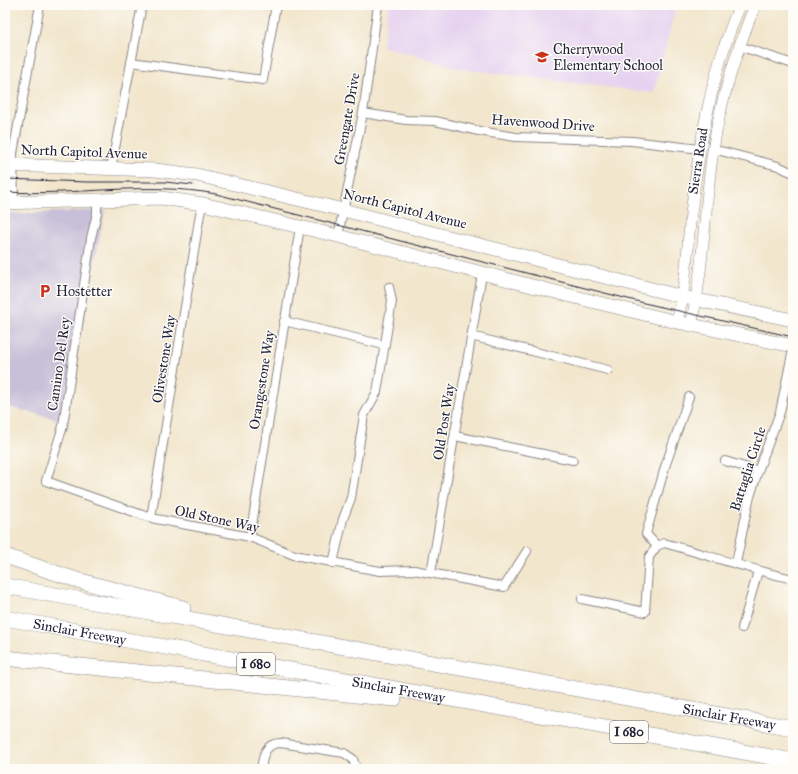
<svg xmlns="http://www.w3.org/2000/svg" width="798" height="774" font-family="'IM FELL Great Primer',serif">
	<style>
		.built { fill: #e6d2f0 }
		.industrial { fill: #c8bfd8 }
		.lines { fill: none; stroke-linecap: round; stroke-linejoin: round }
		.street-casing { stroke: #8a8484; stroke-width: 10 }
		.secondary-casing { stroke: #8a8484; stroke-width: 12 }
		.primary-casing { stroke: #8a8484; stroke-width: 14 }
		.highway-casing { stroke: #8a8484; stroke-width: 16 }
		.street { stroke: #fff; stroke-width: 8 }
		.secondary { stroke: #fff; stroke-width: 11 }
		.primary { stroke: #fff; stroke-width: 13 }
		.highway { stroke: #fff; stroke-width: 15 }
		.tram { stroke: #22223b; stroke-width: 1 }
		.labels { text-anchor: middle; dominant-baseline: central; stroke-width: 3; stroke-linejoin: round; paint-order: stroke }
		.shield { fill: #fdfcf7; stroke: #646373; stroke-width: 1 }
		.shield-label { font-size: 13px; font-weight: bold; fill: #22223b }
		.poi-label { font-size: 14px; fill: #22223b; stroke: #fdfcf7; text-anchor: start }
		.street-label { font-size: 14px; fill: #22223b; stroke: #fdfcf7 }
	</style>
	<rect width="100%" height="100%" fill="#fdfcf7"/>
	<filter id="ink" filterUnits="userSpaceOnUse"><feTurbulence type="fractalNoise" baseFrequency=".025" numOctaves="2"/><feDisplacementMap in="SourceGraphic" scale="8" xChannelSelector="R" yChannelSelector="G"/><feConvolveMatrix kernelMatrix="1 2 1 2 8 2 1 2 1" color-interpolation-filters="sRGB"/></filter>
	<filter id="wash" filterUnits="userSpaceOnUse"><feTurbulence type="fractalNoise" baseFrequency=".012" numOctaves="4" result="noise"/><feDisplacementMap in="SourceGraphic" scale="16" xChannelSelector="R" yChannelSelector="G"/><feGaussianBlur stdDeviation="0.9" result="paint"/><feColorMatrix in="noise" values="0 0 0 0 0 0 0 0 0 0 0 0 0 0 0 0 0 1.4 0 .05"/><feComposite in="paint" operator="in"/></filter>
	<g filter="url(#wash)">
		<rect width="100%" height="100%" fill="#f2e6cc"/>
		<path class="built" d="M389 5H676L654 93 462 69 382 46Z"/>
		<path class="industrial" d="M105 210 63 421 5 406V214Z"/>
	</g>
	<g filter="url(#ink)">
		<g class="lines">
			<g class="street-casing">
				<g id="street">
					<path d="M739 46 793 64"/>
					<path d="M131 62 263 80 276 5"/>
					<path d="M363 113 406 120 435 121 479 131 516 137 632 141 700 149"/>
					<path d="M713 149 778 166 793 173"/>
					<path d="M111 169 142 5"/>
					<path d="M97 201V213L91 238 63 426 46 481 151 518 250 537 294 555 380 571 414 570 504 587 527 551"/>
					<path d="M14 203 13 153 40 5"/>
					<path d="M338 236 363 113 378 5"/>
					<path d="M284 321 384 345"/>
					<path d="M471 336 608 370"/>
					<path d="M455 436 573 460"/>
					<path d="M725 461 758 471"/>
					<path d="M151 518 200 214 203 204"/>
					<path d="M250 537 300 227"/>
					<path d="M657 546 646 534 665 467 689 397"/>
					<path d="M333 563 343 519 351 498 364 415 377 392 392 301 389 287"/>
					<path d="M736 563 749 500 758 471 780 412 793 349"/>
					<path d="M431 573 482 274"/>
					<path d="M582 599 645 612 649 557 657 546 664 543C707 555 749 569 793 579"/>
					<path d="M742 628 758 571"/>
					<path d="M261 769C263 755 265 743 281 743L344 753 353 759 356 769"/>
				</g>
			</g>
			<g class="secondary-casing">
				<g id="secondary">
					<path d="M677 322C686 287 687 250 691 214 699 144 712 70 740 5"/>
					<path d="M691 325C704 268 704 209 713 151 720 101 736 52 755 5"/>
				</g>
			</g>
			<g class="primary-casing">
				<g id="primary">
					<path d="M5 165 155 170 197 175 343 210 683 297 793 320"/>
					<path d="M5 203 161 198 203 204 338 236 583 299 677 322 793 346"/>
				</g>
			</g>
			<g class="highway-casing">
				<g id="highway">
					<path d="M5 556 77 580 183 608"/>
					<path id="s1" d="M5 586 793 728"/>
					<path id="s2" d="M5 618 793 761"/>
					<path d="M5 658 394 699"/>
				</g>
			</g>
			<use href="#street" class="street"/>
			<use href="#secondary" class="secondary"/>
			<use href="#primary" class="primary"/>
			<use href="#highway" class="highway"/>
			<g class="tram">
				<path d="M5 179 87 182H165L193 185"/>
				<path d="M5 192C76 196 146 181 216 194L644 303 793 337"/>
			</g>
		</g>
	</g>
	<defs>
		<g id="school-bare" transform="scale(1.08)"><path d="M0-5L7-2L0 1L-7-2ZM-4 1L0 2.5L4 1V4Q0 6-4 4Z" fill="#c8321e" stroke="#fdfcf7" stroke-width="2.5" paint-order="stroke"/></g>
		<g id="parking-bare" transform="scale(1.08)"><path d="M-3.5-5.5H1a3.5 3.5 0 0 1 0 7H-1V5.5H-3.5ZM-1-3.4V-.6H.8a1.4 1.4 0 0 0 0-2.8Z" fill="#c8321e" stroke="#fdfcf7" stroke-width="2.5" paint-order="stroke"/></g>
	</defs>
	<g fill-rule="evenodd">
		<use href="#school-bare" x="542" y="57"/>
		<use href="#parking-bare" x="45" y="291"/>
	</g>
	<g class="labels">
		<g class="shield">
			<rect x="237" y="653" width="38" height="22" rx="3"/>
			<rect x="610" y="721" width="38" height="22" rx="3"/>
		</g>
		<g class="shield-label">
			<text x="256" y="664">I 680</text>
			<text x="629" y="732">I 680</text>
		</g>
		<g class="poi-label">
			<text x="553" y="49">Cherrywood<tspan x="553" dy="16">Elementary School</tspan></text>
			<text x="56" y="291">Hostetter</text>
		</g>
		<g class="street-label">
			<text transform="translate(347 119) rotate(-80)">Greengate Drive</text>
			<text transform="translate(543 123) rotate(4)">Havenwood Drive</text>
			<text transform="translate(84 152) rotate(2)">North Capitol Avenue</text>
			<text transform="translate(698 161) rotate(-81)">Sierra Road</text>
			<text transform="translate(405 209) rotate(14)">North Capitol Avenue</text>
			<text transform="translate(164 359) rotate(-81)">Olivestone Way</text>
			<text transform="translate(59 364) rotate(-82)">Camino Del Rey</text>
			<text transform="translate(262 380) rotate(-81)">Orangestone Way</text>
			<text transform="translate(444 422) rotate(-81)">Old Post Way</text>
			<text transform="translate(748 469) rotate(-72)">Battaglia Circle</text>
			<text transform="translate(217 519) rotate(12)">Old Stone Way</text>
			<text stroke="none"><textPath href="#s2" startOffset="76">Sinclair Freeway</textPath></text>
			<text stroke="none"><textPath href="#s2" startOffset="400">Sinclair Freeway</textPath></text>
			<text stroke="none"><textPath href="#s1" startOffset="736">Sinclair Freeway</textPath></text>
		</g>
	</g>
	<rect width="798" height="774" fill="none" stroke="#fdfcf7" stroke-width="20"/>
</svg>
